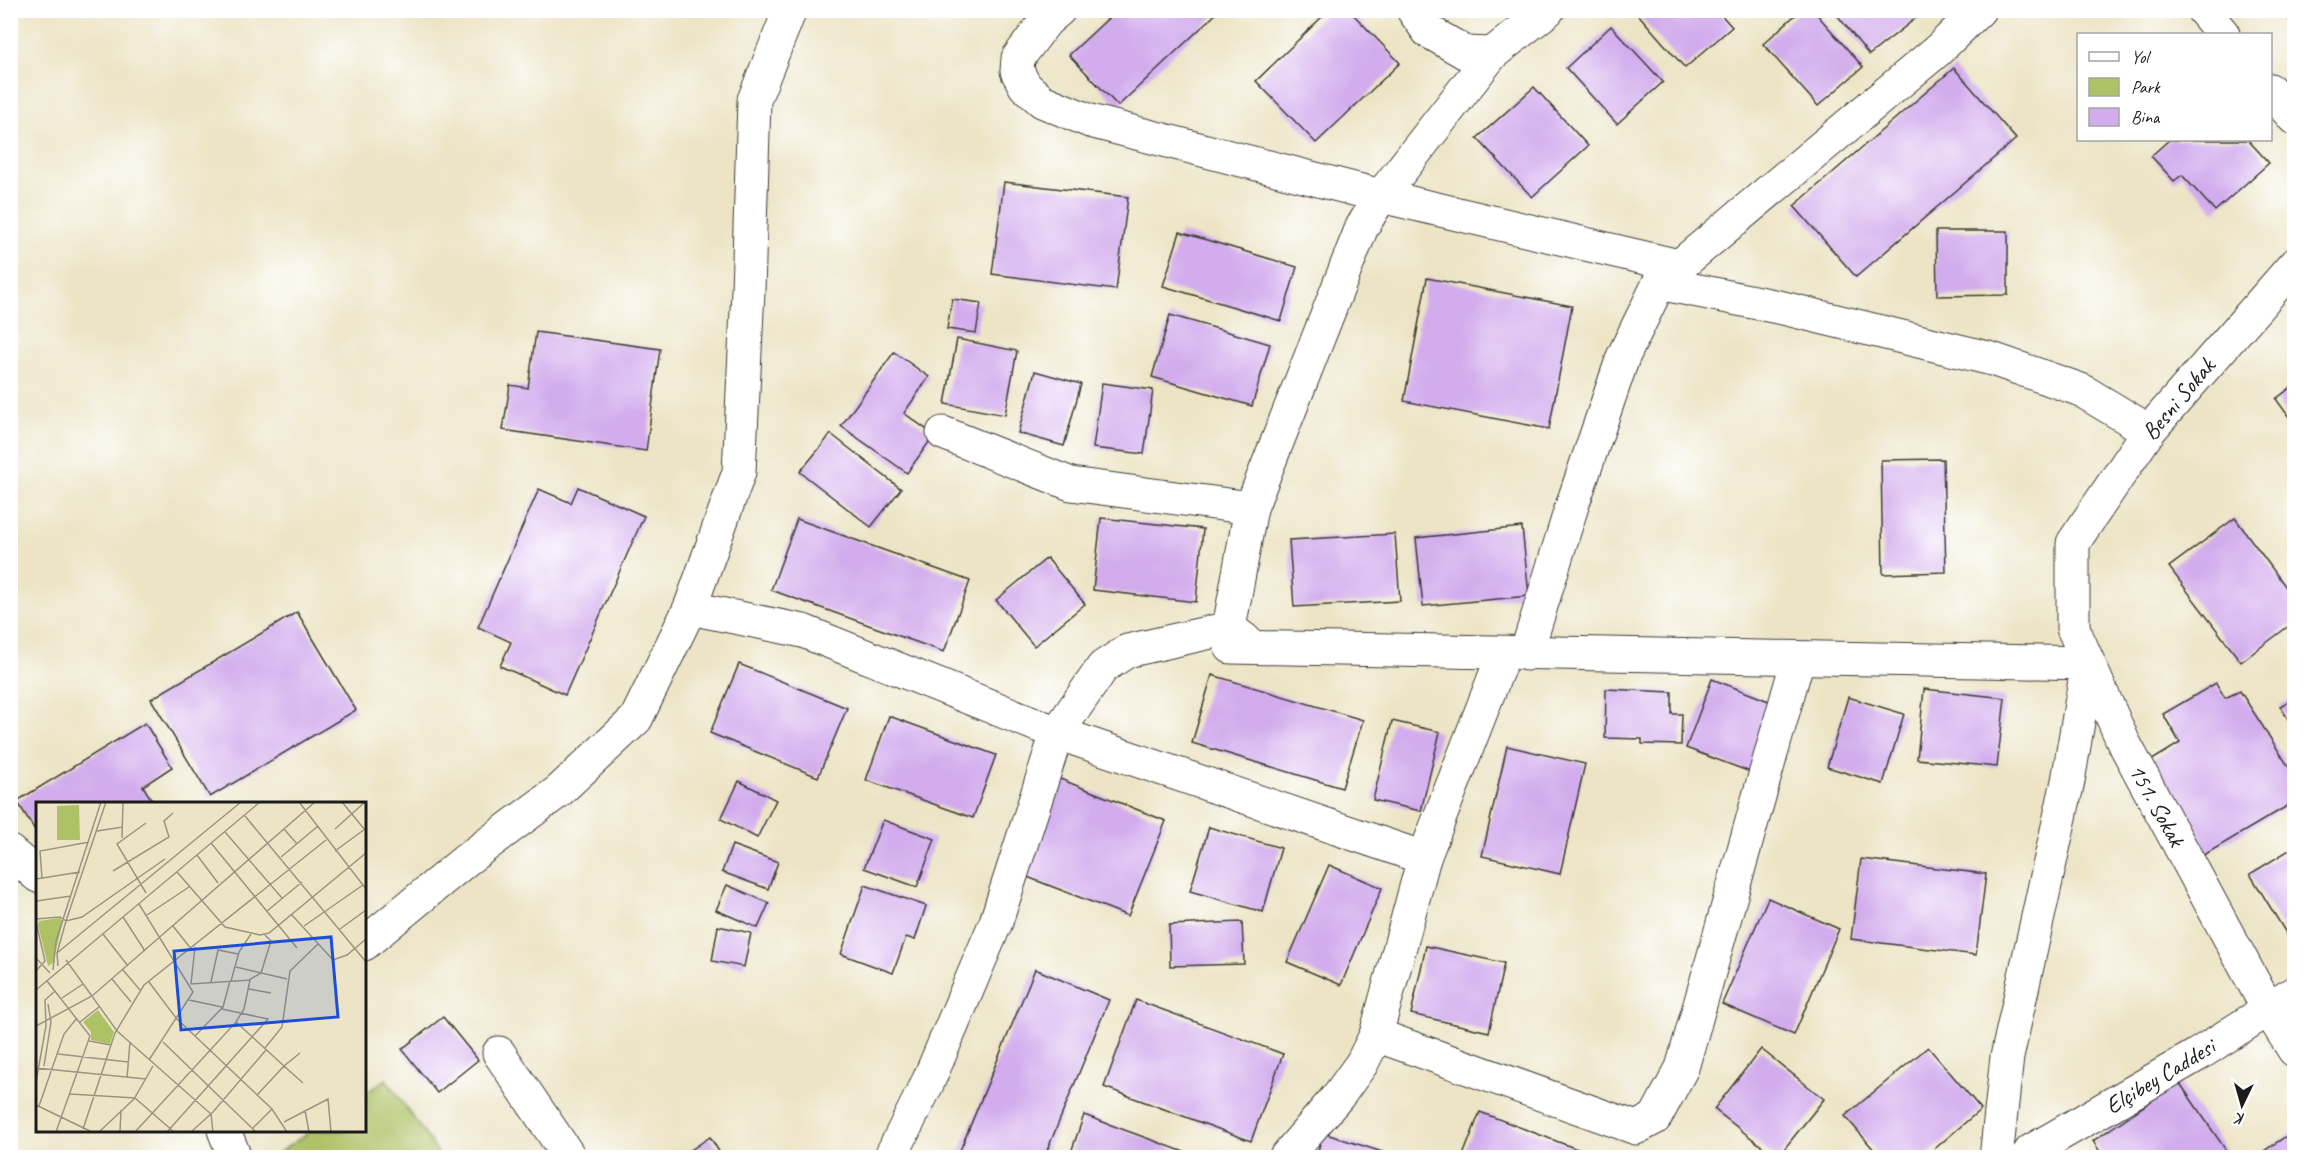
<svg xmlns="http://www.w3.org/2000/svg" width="2305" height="1168" font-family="Caveat,sans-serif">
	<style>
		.green { fill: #adc165; stroke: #646e40; stroke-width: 1.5 }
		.building { fill: #d2aced }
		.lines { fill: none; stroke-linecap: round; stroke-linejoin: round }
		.minor-casing { stroke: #3b3a35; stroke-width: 35 }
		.minor { stroke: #fff; stroke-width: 33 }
		.labels { text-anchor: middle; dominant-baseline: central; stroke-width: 4.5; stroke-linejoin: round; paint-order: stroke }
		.street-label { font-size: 24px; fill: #1c1c1c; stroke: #fff }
		.inset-road { fill: none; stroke: #999481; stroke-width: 1.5 }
		.view { fill: #1d4ed8; fill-opacity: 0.15; stroke: #1d4ed8; stroke-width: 3 }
		.inset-edge { fill: none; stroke: #1c1c1c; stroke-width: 3 }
	</style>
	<rect width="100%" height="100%" fill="#fff"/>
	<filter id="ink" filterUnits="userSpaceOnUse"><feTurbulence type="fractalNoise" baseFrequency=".0167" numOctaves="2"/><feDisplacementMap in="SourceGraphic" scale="12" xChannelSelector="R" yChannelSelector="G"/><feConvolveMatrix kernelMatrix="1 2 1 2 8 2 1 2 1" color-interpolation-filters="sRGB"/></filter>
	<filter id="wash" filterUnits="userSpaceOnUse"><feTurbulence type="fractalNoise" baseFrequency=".008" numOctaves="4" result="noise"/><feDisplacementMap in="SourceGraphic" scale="24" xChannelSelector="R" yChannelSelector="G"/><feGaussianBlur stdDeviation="1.35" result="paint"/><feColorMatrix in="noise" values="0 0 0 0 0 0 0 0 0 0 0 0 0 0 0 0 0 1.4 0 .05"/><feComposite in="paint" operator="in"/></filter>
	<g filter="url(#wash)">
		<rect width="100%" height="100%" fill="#ece4c5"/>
		<path class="green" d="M386 1079 441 1157H272L311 1131 364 1130 365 1094Z"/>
		<g id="blocks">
			<g class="building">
				<path d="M1117 10H1220L1118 106 1069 55Z"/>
				<path d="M1329 10H1349L1400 63 1316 143 1256 81Z"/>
				<path d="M1640 10H1717L1732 27 1685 68 1637 13Z"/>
				<path d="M1801 10H1813L1863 67 1818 106 1763 44Z"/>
				<path d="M1833 10H1918L1921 14 1869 55Z"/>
				<path d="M2279 10H2294V25Z"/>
				<path d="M1611 26 1663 82 1617 124 1566 68Z"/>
				<path d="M1954 68 2016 139 1856 277 1794 206Z"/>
				<path d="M1534 87 1588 146 1532 197 1477 138Z"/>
				<path d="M2169 140H2248L2269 163 2215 211 2182 175 2174 181 2151 156Z"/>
				<path d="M1004 182 1128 197 1116 290 992 274Z"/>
				<path d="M1936 231H2008V295L1937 296Z"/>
				<path d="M1180 232 1297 267 1281 321 1163 286Z"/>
				<path d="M1427 278 1572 306 1549 429 1404 401Z"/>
				<path d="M952 299 981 303 976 333 947 329Z"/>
				<path d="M1170 315 1270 344 1252 406 1152 377Z"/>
				<path d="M536 332 660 349 646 451 503 430 510 385 528 388Z"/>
				<path d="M957 339 1017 351 1005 415 945 404Z"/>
				<path d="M894 352 929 377 904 413 934 435 907 473 841 426Z"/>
				<path d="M1035 371 1081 384 1064 446 1018 433Z"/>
				<path d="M1102 383 1153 390 1144 454 1093 448Z"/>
				<path d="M2294 385V424L2276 399Z"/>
				<path d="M831 434 901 489 871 527 800 472Z"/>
				<path d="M1943 459 1946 572 1883 574 1881 460Z"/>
				<path d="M578 487 644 516 565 695 500 666 511 642 478 627 539 489 571 503Z"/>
				<path d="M1101 518 1203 529 1196 602 1093 590Z"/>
				<path d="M2235 518 2294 598V622L2241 662 2169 567Z"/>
				<path d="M797 519 970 581 944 652 771 590Z"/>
				<path d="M1522 527 1529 596 1423 606 1416 538Z"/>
				<path d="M1395 534 1400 601 1294 607 1289 540Z"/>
				<path d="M1047 558 1085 604 1034 646 996 600Z"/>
				<path d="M297 612 356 710 210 797 151 699Z"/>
				<path d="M739 664 847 708 818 777 710 733Z"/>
				<path d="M1212 675 1363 720 1342 788 1192 743Z"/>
				<path d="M1712 679 1779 705 1753 773 1686 748Z"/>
				<path d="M2216 683 2225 698 2240 691 2294 775V802L2199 858 2144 765 2180 743 2163 714Z"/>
				<path d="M1606 689 1672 692V714H1682L1681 745 1642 744V739L1605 738Z"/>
				<path d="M1924 689 2005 698 1997 767 1917 759Z"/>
				<path d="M1848 697 1904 714 1883 784 1827 767Z"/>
				<path d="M2294 698V729L2280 706Z"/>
				<path d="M889 716 996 755 973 818 866 780Z"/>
				<path d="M1392 721 1440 732 1421 811 1373 800Z"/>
				<path d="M145 723 172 767 143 786 154 804H38V835L17 801Z"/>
				<path d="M1507 746 1585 764 1560 874 1482 856Z"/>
				<path d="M1055 777 1166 821 1128 916 1017 873Z"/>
				<path d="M739 781 776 800 757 838 721 819Z"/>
				<path d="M883 820 935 839 917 887 864 868Z"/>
				<path d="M1209 827 1281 848 1263 912 1190 891Z"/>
				<path d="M732 845 778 862 768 889 722 872Z"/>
				<path d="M2294 847V935L2289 938 2250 874Z"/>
				<path d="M1861 859 1986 874 1976 955 1851 939Z"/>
				<path d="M1329 865 1382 888 1341 985 1287 962Z"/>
				<path d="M727 885 769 903 758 928 716 910Z"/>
				<path d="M865 885 926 906 915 940 906 937 893 973 841 954Z"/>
				<path d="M1768 898 1839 929 1794 1035 1722 1004Z"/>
				<path d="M1242 922 1244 964 1170 966 1169 925Z"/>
				<path d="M718 926 751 933 744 967 712 961Z"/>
				<path d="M1426 946 1504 963 1489 1032 1411 1014Z"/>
				<path d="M1035 969 1109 1000 1044 1158H969L959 1153Z"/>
				<path d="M1136 1000 1283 1054 1251 1141 1104 1087Z"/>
				<path d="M443 1017 478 1060 437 1093 402 1049Z"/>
				<path d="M1928 1047 1981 1109 1924 1158H1881L1845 1116Z"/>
				<path d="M1761 1049 1824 1099 1777 1158 1714 1109Z"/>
				<path d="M2179 1082 2230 1156 2104 1158 2093 1141Z"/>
				<path d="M1480 1112 1598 1157V1158H1462Z"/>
				<path d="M1084 1115 1198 1157V1158H1069Z"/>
				<path d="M2294 1131V1158H2260L2258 1155Z"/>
				<path d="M1323 1133 1398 1157V1158H1316Z"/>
				<path d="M710 1137 723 1158H679Z"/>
			</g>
		</g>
	</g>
	<g filter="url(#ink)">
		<use href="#blocks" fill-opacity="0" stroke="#3b3a35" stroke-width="1.5"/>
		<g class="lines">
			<g class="minor-casing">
				<g id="minor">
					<path d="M1059 10 1046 21 1018 58 1017 71 1025 86 1042 101 1090 121 1381 196 1679 266"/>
					<path d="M1413 10 1428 31 1466 53 1492 54 1548 10"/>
					<path d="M2203 10 2223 34"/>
					<path d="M1492 54 1381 196 1362 227 1251 508 1229 628 1231 647 2088 663 2068 781 2007 1057 1996 1158"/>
					<path d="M2270 90 2294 118"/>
					<path d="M2294 265 2149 431 2073 543V628L2123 741 2268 1009 2294 1050"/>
					<path d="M1659 283 1783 308 1992 359 2081 390 2149 431"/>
					<path d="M943 433 1071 484 1251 508"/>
					<path d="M690 608 803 631 1057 733 1424 858"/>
					<path d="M1526 654 1571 509 1623 357 1659 283 1938 50 1979 10"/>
					<path d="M10 852 38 876"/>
					<path d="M364 944 466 860 559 791 636 719 690 608 739 472 748 291 754 100 790 10"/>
					<path d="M1376 1035 1636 1128 1655 1118 1682 1068 1798 659"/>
					<path d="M499 1053 570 1158"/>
					<path d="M224 1130 235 1158"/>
					<path d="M890 1158 928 1082 996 922 1057 733 1103 667 1127 651 1229 628 1245 640"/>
					<path d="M1285 1158 1339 1095 1362 1063 1376 1035 1424 858 1504 653"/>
					<path d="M2026 1158 2031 1151 2197 1055 2294 993"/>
				</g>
			</g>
			<use href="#minor" class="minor"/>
		</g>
	</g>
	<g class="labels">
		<g class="street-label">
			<text transform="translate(2178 399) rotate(-50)">Besni Sokak</text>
			<text transform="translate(2157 805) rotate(61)">151. Sokak</text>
			<text transform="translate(2160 1076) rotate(-31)">Elçibey Caddesi</text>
		</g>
	</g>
	<g transform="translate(36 802)">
		<rect width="330" height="330" fill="#ece4c5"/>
		<path d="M43 3 44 38H21V4ZM24 116 27 119 17 161 12 164 2 123 3 119ZM62 208 78 230 74 242 55 238V230L47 220Z" fill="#adc165"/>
		<path class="inset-road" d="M263 0 330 87M306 0 329 28M209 14 330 160M248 27 261 42M299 27 329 0M61 29 87 25M189 30 246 96M86 36 87 0M175 41 261 146M299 49 329 27M161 53 182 81M245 55 282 24M77 69 133 35 128 19 137 11M141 70 189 125 224 133 233 131 330 51M6 76 4 49 53 40M0 77 44 70M110 91 81 42 110 21M0 99 35 94M103 102 157 190 113 258M231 109 266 80M255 112 297 158 311 153 330 137M111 113 153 85M87 115 109 149M0 117 24 115 30 119 46 115 129 57M0 120 9 159 0 169M137 124 156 148M268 124 327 83M304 127 330 108M67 132 92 164M159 145 155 182 214 178 208 207 200 220M21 151 205 0M0 156 14 171M30 158 81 229 175 312 177 330M22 164 21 151 30 119 70 0M200 165 251 177M17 168 20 139 65 0M87 168 104 188M76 177 95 200M213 178 225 171 235 139 228 132M11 179 54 234 20 330M195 179 203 150 215 132M113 180 140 216 236 307 251 330M175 180 182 148 202 152M213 187 235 191M0 188 224 0M26 196 47 182M153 198 186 205M44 220 63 205M0 224 56 194 279 0M159 234 187 205 194 179M53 239 75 243M127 240 220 330M229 246 246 225 254 169 282 142M264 251 248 264 267 281M22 252 92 260M8 264 15 220 12 202M0 266 110 277M91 276 94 240M0 280 10 224 9 198 19 189M34 292 99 296 138 330M0 303 56 330M3 304 28 232 41 216M269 308 273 330M248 320 292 297 295 330M217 326 236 307M47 327 79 231 108 183 290 38M63 330 98 297 117 264M84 330 85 308M99 330 200 220 248 264 221 293M131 330 232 217 186 207M155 330 177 310 230 248"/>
		<path class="view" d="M295 135 302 215 145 228 138 149Z"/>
		<rect width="330" height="330" class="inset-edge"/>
	</g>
	<rect width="2305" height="1168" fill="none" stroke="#fff" stroke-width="36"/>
	<rect x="2077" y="33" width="195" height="108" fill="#ffffff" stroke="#a4a4a4" stroke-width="1.5"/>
	<rect x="2089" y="52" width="30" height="9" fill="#ffffff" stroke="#a4a4a4" stroke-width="1.5"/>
	<text x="2131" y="63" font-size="18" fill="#1c1c1c">Yol</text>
	<rect x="2089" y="78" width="30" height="18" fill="#adc165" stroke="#a4a4a4" stroke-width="1.5"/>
	<text x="2131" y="93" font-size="18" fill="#1c1c1c">Park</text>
	<rect x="2089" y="108" width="30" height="18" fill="#d2aced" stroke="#a4a4a4" stroke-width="1.5"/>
	<text x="2131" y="123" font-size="18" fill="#1c1c1c">Bina</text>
	<g transform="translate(2242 1105) rotate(185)" stroke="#ffffff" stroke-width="4.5" paint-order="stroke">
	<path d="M0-4.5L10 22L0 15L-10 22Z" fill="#1c1c1c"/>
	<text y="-9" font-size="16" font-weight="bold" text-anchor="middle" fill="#1c1c1c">K</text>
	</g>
</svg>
